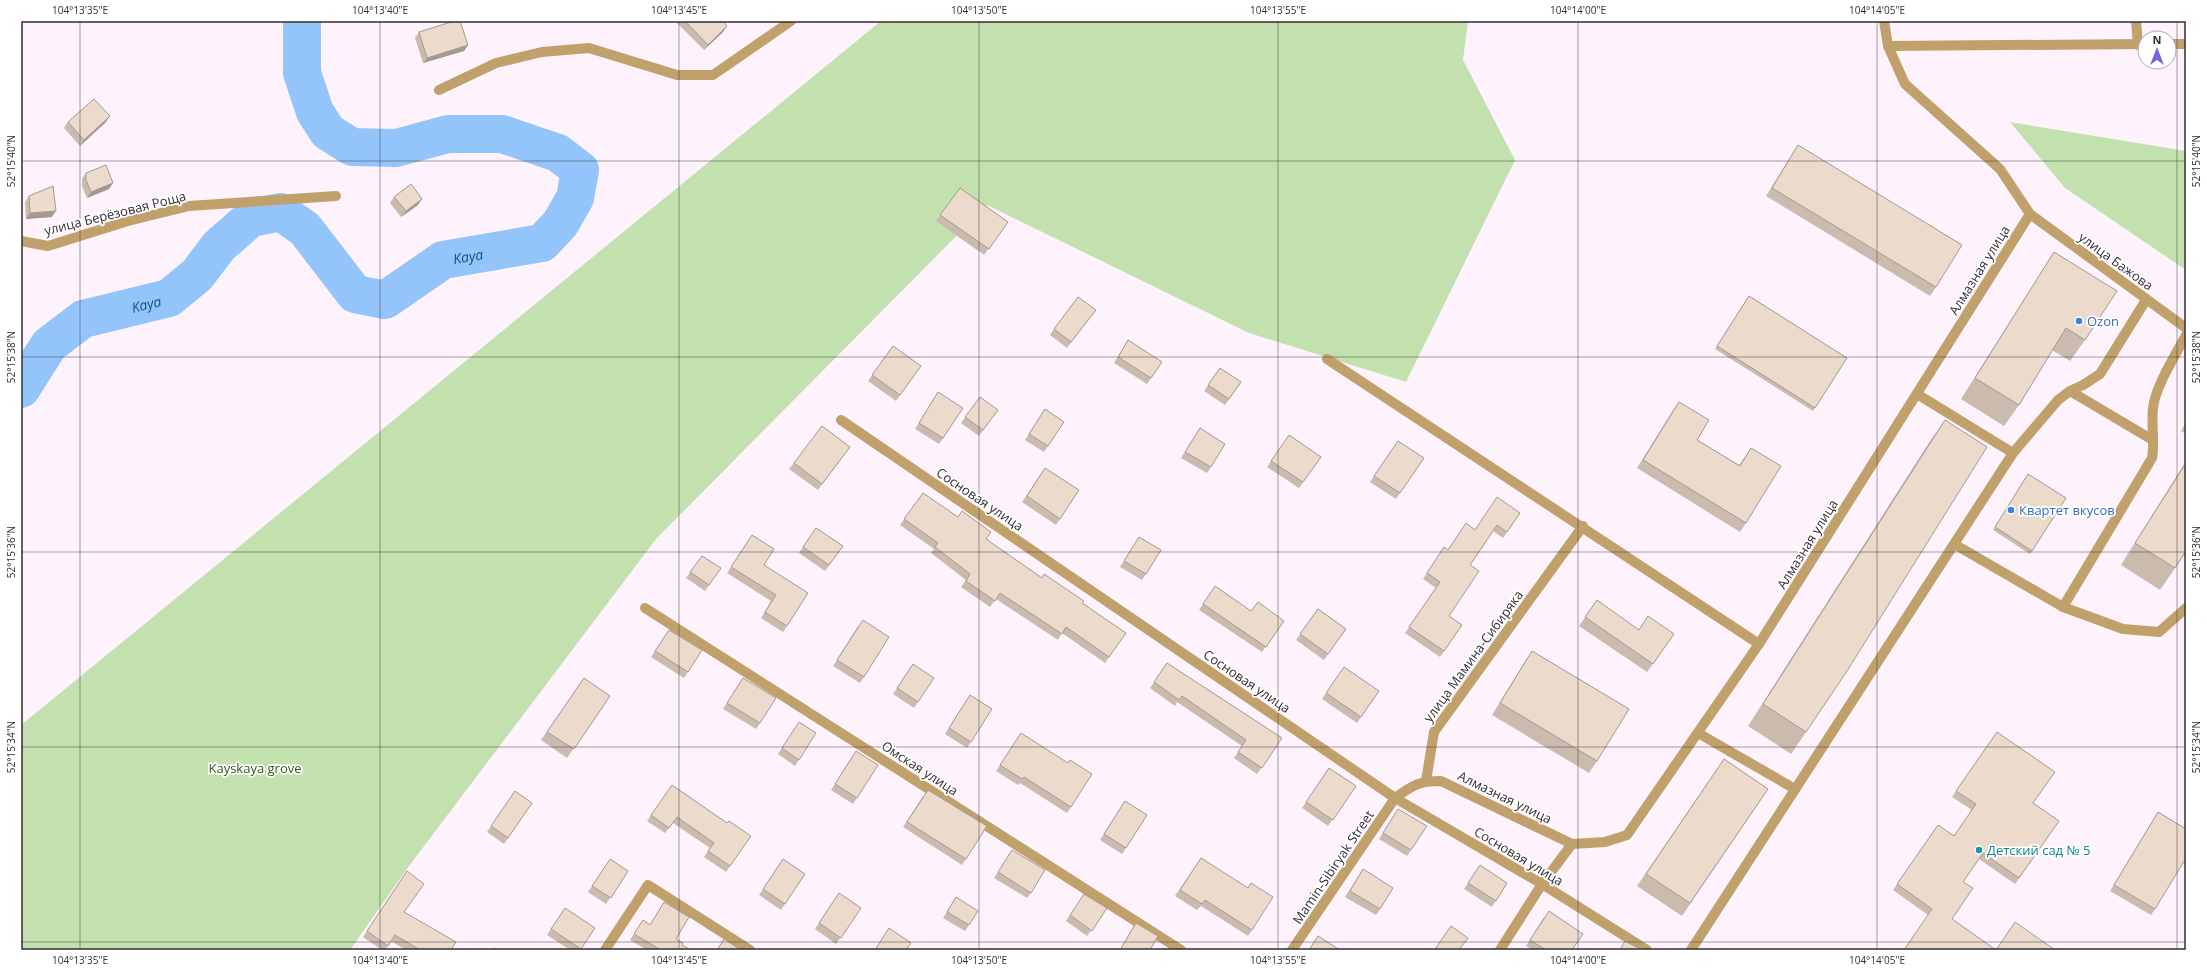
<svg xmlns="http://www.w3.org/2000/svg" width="2207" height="971" font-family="'Open Sans',sans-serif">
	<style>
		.green { fill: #c3e0af }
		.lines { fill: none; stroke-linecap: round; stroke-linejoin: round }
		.river { stroke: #93c5fa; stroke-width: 38 }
		.service { stroke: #c0a16c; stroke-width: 10 }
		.minor { stroke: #c0a16c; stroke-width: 10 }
		.tertiary { stroke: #c0a16c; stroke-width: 10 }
		.wall { fill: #cbbbaf }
		.shaded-wall { fill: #a5998f }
		.building { fill: #ecdacc; stroke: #a5998f }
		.ticks { fill: none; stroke: #332d33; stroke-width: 1; stroke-opacity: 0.45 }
		.shop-dot { fill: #3f7fe0; stroke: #fff; stroke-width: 1.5 }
		.culture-dot { fill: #0f9aa8; stroke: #fff; stroke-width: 1.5 }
		.labels { text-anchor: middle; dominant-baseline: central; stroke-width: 3.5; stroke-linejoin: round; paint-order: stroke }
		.street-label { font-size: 13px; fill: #332d33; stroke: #fff }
		.shop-label { font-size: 13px; fill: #366cbe; stroke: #fff; text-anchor: start }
		.park-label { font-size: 13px; fill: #36521c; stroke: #fff }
		.culture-label { font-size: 13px; fill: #0d838f; stroke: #fff; text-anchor: start }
		.water-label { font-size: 14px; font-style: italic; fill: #0e528d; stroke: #fff }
		.neatline { fill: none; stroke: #332d33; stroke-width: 1.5 }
		.ticks-label { font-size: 10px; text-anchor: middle; fill: #332d33 }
	</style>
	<rect width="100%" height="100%" fill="#fef3fc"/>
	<g class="green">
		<path d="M881 21H1468L1463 60 1515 160 1406 382 1249 333 987 205 656 539 409 866 350 950H21V725Z"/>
		<path d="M2010 122 2186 151V270L2065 188Z"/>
	</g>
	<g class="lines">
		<path class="river" id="s1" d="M21 389 49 345 83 319 169 298 197 275 219 246 251 218 281 212 305 229 355 294 385 300 443 260 542 243 560 224 575 198 580 170 558 153 502 134H448L396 148 352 147 328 132 315 112 302 73V21"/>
		<g class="service">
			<path d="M2136 21 2138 45"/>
			<path d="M2169 44H2186"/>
			<path d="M1888 46 2145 44"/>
			<path d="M1327 359 1759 644"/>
		</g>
		<g class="minor">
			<path d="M439 90 496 63 542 52 589 48 677 75H713L791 21"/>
			<path d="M2030 214 2186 328"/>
			<path d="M21 241 48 246 128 221 189 206 336 196"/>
			<path d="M2070 391 2151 439"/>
			<path d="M1917 394 2013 453"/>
			<path d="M841 420 1395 798 1542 884 1647 950"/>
			<path d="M1954 544 2063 607 2123 629 2159 632 2186 608"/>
			<path d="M2063 607 2152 458C2155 442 2151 425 2153 408 2155 387 2176 354 2186 335"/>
			<path d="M645 608 1181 950"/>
			<path d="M1698 733 1795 789"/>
			<path d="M1426 781 1434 732 1583 526"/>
			<path d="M605 950 648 885 750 950"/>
			<path d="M1500 950 1542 884 1572 844"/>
			<path d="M1691 950 2013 453 2058 400 2070 391 2083 385 2100 374 2146 300"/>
		</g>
		<path class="tertiary" d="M1292 950 1395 798C1413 785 1419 781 1441 781L1572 844 1605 842 1627 835 1759 644 2030 214 2000 169 1905 84 1888 46 1884 21"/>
	</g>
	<g class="wall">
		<path d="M675 21H723L727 26 723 32 704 50Z"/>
		<path d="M419 32 468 45 464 51 423 63 415 38Z"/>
		<path d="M68 122H106L80 146 64 128Z"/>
		<path d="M1798 145 1936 287 1930 296 1766 196 1792 154Z"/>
		<path d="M86 173 109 189 87 198 82 186V179Z"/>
		<path d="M960 188 1008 222 984 255 936 221Z"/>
		<path d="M29 196 52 217 26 219 25 202Z"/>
		<path d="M394 197 418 205 401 217 390 203Z"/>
		<path d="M2054 252 2085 340 2070 361 2052 350 2019 405 2004 426 1961 399 2040 274Z"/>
		<path d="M1749 296 1847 358 1813 411 1715 349Z"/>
		<path d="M1096 310 1067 348 1050 335 1054 329Z"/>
		<path d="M1128 340 1162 362 1147 384 1114 363Z"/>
		<path d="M893 346 921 366 896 401 868 381Z"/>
		<path d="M1220 368 1241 382 1225 405 1204 391Z"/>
		<path d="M938 392 943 438 939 444 915 429Z"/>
		<path d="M980 397 998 410 979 436 961 423Z"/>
		<path d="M1679 402 1697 440 1739 465 1751 448 1746 523 1740 532 1637 468 1673 410Z"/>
		<path d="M1045 409 1064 422 1044 452 1025 440Z"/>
		<path d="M1945 420 1806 732 1791 754 1748 726 1930 441Z"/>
		<path d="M2186 422V434L2181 431Z"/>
		<path d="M1200 428 1211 467 1207 473 1181 458Z"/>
		<path d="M1289 435 1321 457 1299 488 1267 467Z"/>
		<path d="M1398 441 1424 458 1396 499 1370 482Z"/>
		<path d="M850 447 818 490 789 469 794 463Z"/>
		<path d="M2186 461V551L2175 568 2160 590 2121 565Z"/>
		<path d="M1045 468 1079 490 1056 525 1022 502Z"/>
		<path d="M2028 474 2066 498 2030 554 1993 530Z"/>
		<path d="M923 493 986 539 1042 578 1082 603 1126 633 1105 663 1062 633 1058 640 996 599 990 607 961 587 966 580 931 553 934 549 900 525Z"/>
		<path d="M1520 513 1503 538 1493 531 1470 565 1449 616 1462 625 1440 657 1405 633 1436 588 1423 579 1444 547 1447 550 1475 530Z"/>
		<path d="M816 528 843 546 825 571 799 553Z"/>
		<path d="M752 535 787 626 783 632 761 618 771 601 727 573Z"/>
		<path d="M1139 537 1146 574 1142 580 1120 567Z"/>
		<path d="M702 556 721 568 705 591 686 578Z"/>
		<path d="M1215 586 1251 611 1284 621 1262 652 1199 610Z"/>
		<path d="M1597 600 1639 630 1674 634 1647 672 1579 626Z"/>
		<path d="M1318 609 1346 629 1324 660 1296 640Z"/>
		<path d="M858 626 864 677 860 683 833 666Z"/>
		<path d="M669 630 688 672 684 678 651 657Z"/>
		<path d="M1532 651 1597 761 1589 773 1492 715 1524 663Z"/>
		<path d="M1167 663 1282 738 1257 774 1234 758 1242 746 1177 702 1175 706 1150 688Z"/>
		<path d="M1344 667 1379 691 1357 723 1322 699Z"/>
		<path d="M909 670 918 702 914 708 893 694Z"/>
		<path d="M584 678 610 696 567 758 541 740Z"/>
		<path d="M743 678 760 723 756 729 723 709Z"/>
		<path d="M970 695 971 742 967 748 945 734Z"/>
		<path d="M799 722V760L795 766 778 754Z"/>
		<path d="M1997 732 2033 803 2059 821 2015 884 1979 859 1963 882 1952 919 1996 950H2055H1904L1928 915 1893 890 1938 825 1954 836 1972 810 1952 797Z"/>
		<path d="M1021 733 1071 807 1067 813 1020 783 1018 785 996 771Z"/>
		<path d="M856 751 857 798 853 804 831 790Z"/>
		<path d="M1724 759 1768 789 1682 916 1637 886Z"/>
		<path d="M1329 768 1356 786 1328 826 1302 808Z"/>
		<path d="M672 785 727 823 751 836 726 872 704 857 710 848 673 823 665 833 647 821Z"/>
		<path d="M515 791 532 803 504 844 487 832Z"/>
		<path d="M923 796 966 859 962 865 903 827Z"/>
		<path d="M1125 801 1126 848 1122 854 1100 840Z"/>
		<path d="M1398 809 1411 850 1407 856 1379 839Z"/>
		<path d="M2158 812 2155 909 2151 915 2110 891Z"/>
		<path d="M1012 850 1031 893 1027 898 994 878Z"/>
		<path d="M1201 858 1247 888 1252 930 1248 936 1201 906 1197 910 1175 896Z"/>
		<path d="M610 859 628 871 606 904 588 892Z"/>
		<path d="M783 859 805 874 781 910 759 895Z"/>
		<path d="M1480 865 1507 883 1492 907 1464 889Z"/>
		<path d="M1363 869 1380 909 1376 915 1345 897Z"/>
		<path d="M407 871 404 912 451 950H406L391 941 385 950H382L363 937Z"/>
		<path d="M839 893 861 908 836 944 815 929Z"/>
		<path d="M1084 894 1107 908 1087 936 1066 921Z"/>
		<path d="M956 897 969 925 965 931 943 918Z"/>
		<path d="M664 902 676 939 682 945 689 950H647L630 940 643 920 650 925Z"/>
		<path d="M565 908 595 928 580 950H570L547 935Z"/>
		<path d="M1544 917 1572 950H1533L1526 946Z"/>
		<path d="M1136 923 1150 950H1120L1132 929Z"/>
	</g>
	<g class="shaded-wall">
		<path d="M727 26 723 32 704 50 708 45Z"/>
		<path d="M468 45 464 51 423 63 427 58Z"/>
		<path d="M110 116 106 122 80 146 84 140Z"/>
		<path d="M113 183 109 189 87 198 91 192Z"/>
		<path d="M422 199 418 205 401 217 406 211Z"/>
		<path d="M56 211 52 217 26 219 30 213Z"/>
	</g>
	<g class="building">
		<path d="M454 21H460L468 45 427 58 419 32Z"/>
		<path d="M685 21H723L727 26 708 45Z"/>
		<path d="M94 99 110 116 84 140 68 122Z"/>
		<path d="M1798 145 1962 245 1936 287 1772 188Z"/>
		<path d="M106 165 113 183 91 192 86 180V173Z"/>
		<path d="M411 184 422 199 406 211 394 197Z"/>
		<path d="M53 186 56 211 30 213 29 196Z"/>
		<path d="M960 188 1008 222 989 249 940 215Z"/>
		<path d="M2054 252 2117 291 2085 340 2066 328 2019 405 1975 378Z"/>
		<path d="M1749 296 1847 358 1815 408 1717 346Z"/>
		<path d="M1078 297 1096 310 1071 342 1054 329Z"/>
		<path d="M1128 340 1162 362 1151 378 1118 357Z"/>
		<path d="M893 346 921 366 900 395 872 375Z"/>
		<path d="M1220 368 1241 382 1229 399 1208 385Z"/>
		<path d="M938 392 963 408 943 438 919 423Z"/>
		<path d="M980 397 998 410 983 430 965 417Z"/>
		<path d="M1679 402 1709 420 1697 440 1740 466 1751 448 1781 466 1746 523 1643 460Z"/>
		<path d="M1045 409 1064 422 1048 446 1029 434Z"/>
		<path d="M1945 420 1987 447 1847 671 1806 732 1763 704Z"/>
		<path d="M822 426 850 447 822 484 794 463Z"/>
		<path d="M1200 428 1225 444 1211 467 1185 452Z"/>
		<path d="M1289 435 1321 457 1303 482 1271 461Z"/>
		<path d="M1398 441 1424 458 1400 493 1374 476Z"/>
		<path d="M2186 463V551L2175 568 2135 543Z"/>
		<path d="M1045 468 1079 490 1060 519 1027 496Z"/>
		<path d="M2028 474 2066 498 2032 551 1995 527Z"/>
		<path d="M923 493 958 517 962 511 991 532 986 539 1042 578 1044 574 1084 601 1082 603 1126 633 1109 657 1066 627 1062 634 1000 593 995 601 966 581 970 574 935 547 938 543 904 519Z"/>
		<path d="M1497 497 1520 513 1507 532 1497 525 1470 565 1479 571 1449 616 1462 625 1444 651 1409 627 1440 582 1427 573 1444 547 1448 550 1466 523 1475 530Z"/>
		<path d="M816 528 843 546 829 565 803 547Z"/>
		<path d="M752 535 774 549 764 565 808 593 787 626 765 612 776 595 731 567Z"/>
		<path d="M1139 537 1161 550 1146 574 1124 561Z"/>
		<path d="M702 556 721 568 709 585 690 572Z"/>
		<path d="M1215 586 1251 611 1258 602 1284 621 1266 647 1203 604Z"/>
		<path d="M1597 600 1639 630 1648 616 1674 634 1653 664 1585 617Z"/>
		<path d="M1318 609 1346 629 1328 654 1300 634Z"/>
		<path d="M863 620 889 637 864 677 837 660Z"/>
		<path d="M669 630 702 650 688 672 655 651Z"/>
		<path d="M1532 651 1629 709 1597 761 1500 703Z"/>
		<path d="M1167 663 1282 738 1262 768 1238 752 1246 740 1182 696 1179 700 1154 682Z"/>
		<path d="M913 664 934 678 918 702 897 688Z"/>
		<path d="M1344 667 1379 691 1361 717 1326 693Z"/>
		<path d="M584 678 610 696 574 749 547 732Z"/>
		<path d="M743 678 776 698 760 723 727 703Z"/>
		<path d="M970 695 992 709 971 742 949 728Z"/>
		<path d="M799 722 816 733 799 760 782 748Z"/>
		<path d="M1997 732 2055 772 2033 803 2059 821 2019 878 1983 853 1963 882 1973 888 1952 919 1996 950 2015 922 2055 950H1904L1932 909 1897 884 1938 825 1954 836 1976 804 1956 791Z"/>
		<path d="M1021 733 1068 763 1070 760 1092 774 1071 807 1024 777 1022 779 1000 765Z"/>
		<path d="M856 751 878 765 857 798 835 784Z"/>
		<path d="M1724 759 1768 789 1690 903 1646 874Z"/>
		<path d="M1329 768 1356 786 1333 820 1306 802Z"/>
		<path d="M672 785 727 823 729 821 751 836 730 866 708 851 714 843 677 817 669 828 651 815Z"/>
		<path d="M928 790 987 826 966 859 907 822Z"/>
		<path d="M515 791 532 803 508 838 491 826Z"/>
		<path d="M1125 801 1147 815 1126 848 1104 834Z"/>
		<path d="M1398 809 1427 826 1411 850 1383 833Z"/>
		<path d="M2158 812 2186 829V858L2155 909 2114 885Z"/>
		<path d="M1012 850 1045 870 1031 893 998 872Z"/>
		<path d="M1201 858 1248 888 1251 883 1273 897 1252 930 1205 900 1202 904 1180 890Z"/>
		<path d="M610 859 628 871 611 898 592 886Z"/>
		<path d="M783 859 805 874 785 904 763 889Z"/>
		<path d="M1480 865 1507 883 1496 901 1468 883Z"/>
		<path d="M1363 869 1393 888 1380 909 1350 891Z"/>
		<path d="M407 871 424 884 404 912 456 942 451 950H420L395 935 388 946 367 931Z"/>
		<path d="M839 893 861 908 841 938 819 923Z"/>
		<path d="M1084 894 1107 908 1092 931 1070 915Z"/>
		<path d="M956 897 978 911 969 925 947 912Z"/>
		<path d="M664 902 689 917 676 939 683 943 682 945 689 949V950H661L634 934 643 920 650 925Z"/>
		<path d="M565 908 595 928 581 949 551 929Z"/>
		<path d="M1549 911 1583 934 1572 950H1546L1530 940Z"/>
		<path d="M1136 923 1158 936 1150 950H1120Z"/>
		<path d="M1451 926 1468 938 1459 950H1435V949Z"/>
		<path d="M889 928 911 943 906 950H875Z"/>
		<path d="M1318 936 1340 950H1309Z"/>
		<path d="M724 939 741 950H717Z"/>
		<path d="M1625 941 1642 950H1620Z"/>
		<path d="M494 948 497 950H492Z"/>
	</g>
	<path class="ticks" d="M80 21V950M380 21V950M679 21V950M979 21V950M1278 21V950M1578 21V950M1877 21V950M2177 21V950M21 161H2186M21 357H2186M21 552H2186M21 747H2186M21 942H2186"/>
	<g class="shop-dot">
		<circle cx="2079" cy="321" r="4"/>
		<circle cx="2011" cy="510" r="4"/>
	</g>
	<circle class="culture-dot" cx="1979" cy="850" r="4"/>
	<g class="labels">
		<g class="street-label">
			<text transform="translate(115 213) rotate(-14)">улица Берёзовая Роща</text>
			<text transform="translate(2116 261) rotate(36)">улица Бажова</text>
			<text transform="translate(1979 270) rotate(-58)">Алмазная улица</text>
			<text transform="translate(980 499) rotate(34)">Сосновая улица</text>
			<text transform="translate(1807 544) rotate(-58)">Алмазная улица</text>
			<text transform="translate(1473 656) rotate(-54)">улица Мамина-Сибиряка</text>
			<text transform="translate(1247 681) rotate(34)">Сосновая улица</text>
			<text transform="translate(920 768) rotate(33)">Омская улица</text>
			<text transform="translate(1505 797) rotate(26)">Алмазная улица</text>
			<text transform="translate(1519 856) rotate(31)">Сосновая улица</text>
			<text transform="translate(1333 867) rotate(-56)">Mamin-Sibiryak Street</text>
		</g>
		<g class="shop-label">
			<text x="2087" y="321">Ozon</text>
			<text x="2019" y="510">Квартет вкусов</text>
		</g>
		<g class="park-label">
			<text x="255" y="768">Kayskaya grove</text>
		</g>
		<g class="culture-label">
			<text x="1987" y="850">Детский сад № 5</text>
		</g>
		<g class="water-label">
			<text stroke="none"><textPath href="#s1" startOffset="567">Kaya</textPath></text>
			<text stroke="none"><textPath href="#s1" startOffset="160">Kaya</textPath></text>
		</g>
	</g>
	<rect width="2207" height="971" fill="none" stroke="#ffffff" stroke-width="44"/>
	<g transform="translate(2157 50)"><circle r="19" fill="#ffffff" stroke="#adabad"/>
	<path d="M0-3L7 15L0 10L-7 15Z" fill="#7f62dd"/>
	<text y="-6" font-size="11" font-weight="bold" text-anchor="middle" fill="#332d33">N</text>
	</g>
	<rect x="22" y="22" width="2163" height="927" class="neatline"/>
	<g class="ticks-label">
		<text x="80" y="14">104°13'35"E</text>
		<text x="380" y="14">104°13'40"E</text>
		<text x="679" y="14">104°13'45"E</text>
		<text x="979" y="14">104°13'50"E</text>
		<text x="1278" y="14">104°13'55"E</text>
		<text x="1578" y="14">104°14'00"E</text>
		<text x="1877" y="14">104°14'05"E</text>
		<text transform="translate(11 161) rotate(-90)" y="4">52°15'40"N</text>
		<text transform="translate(2196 161) rotate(-90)" y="4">52°15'40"N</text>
		<text transform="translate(11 357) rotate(-90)" y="4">52°15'38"N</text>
		<text transform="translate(2196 357) rotate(-90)" y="4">52°15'38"N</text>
		<text transform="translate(11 552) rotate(-90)" y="4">52°15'36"N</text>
		<text transform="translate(2196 552) rotate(-90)" y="4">52°15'36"N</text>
		<text transform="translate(11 747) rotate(-90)" y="4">52°15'34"N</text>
		<text transform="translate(2196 747) rotate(-90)" y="4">52°15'34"N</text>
		<text x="80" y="964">104°13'35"E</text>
		<text x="380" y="964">104°13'40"E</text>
		<text x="679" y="964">104°13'45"E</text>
		<text x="979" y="964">104°13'50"E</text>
		<text x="1278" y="964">104°13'55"E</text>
		<text x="1578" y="964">104°14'00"E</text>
		<text x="1877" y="964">104°14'05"E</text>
	</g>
</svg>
